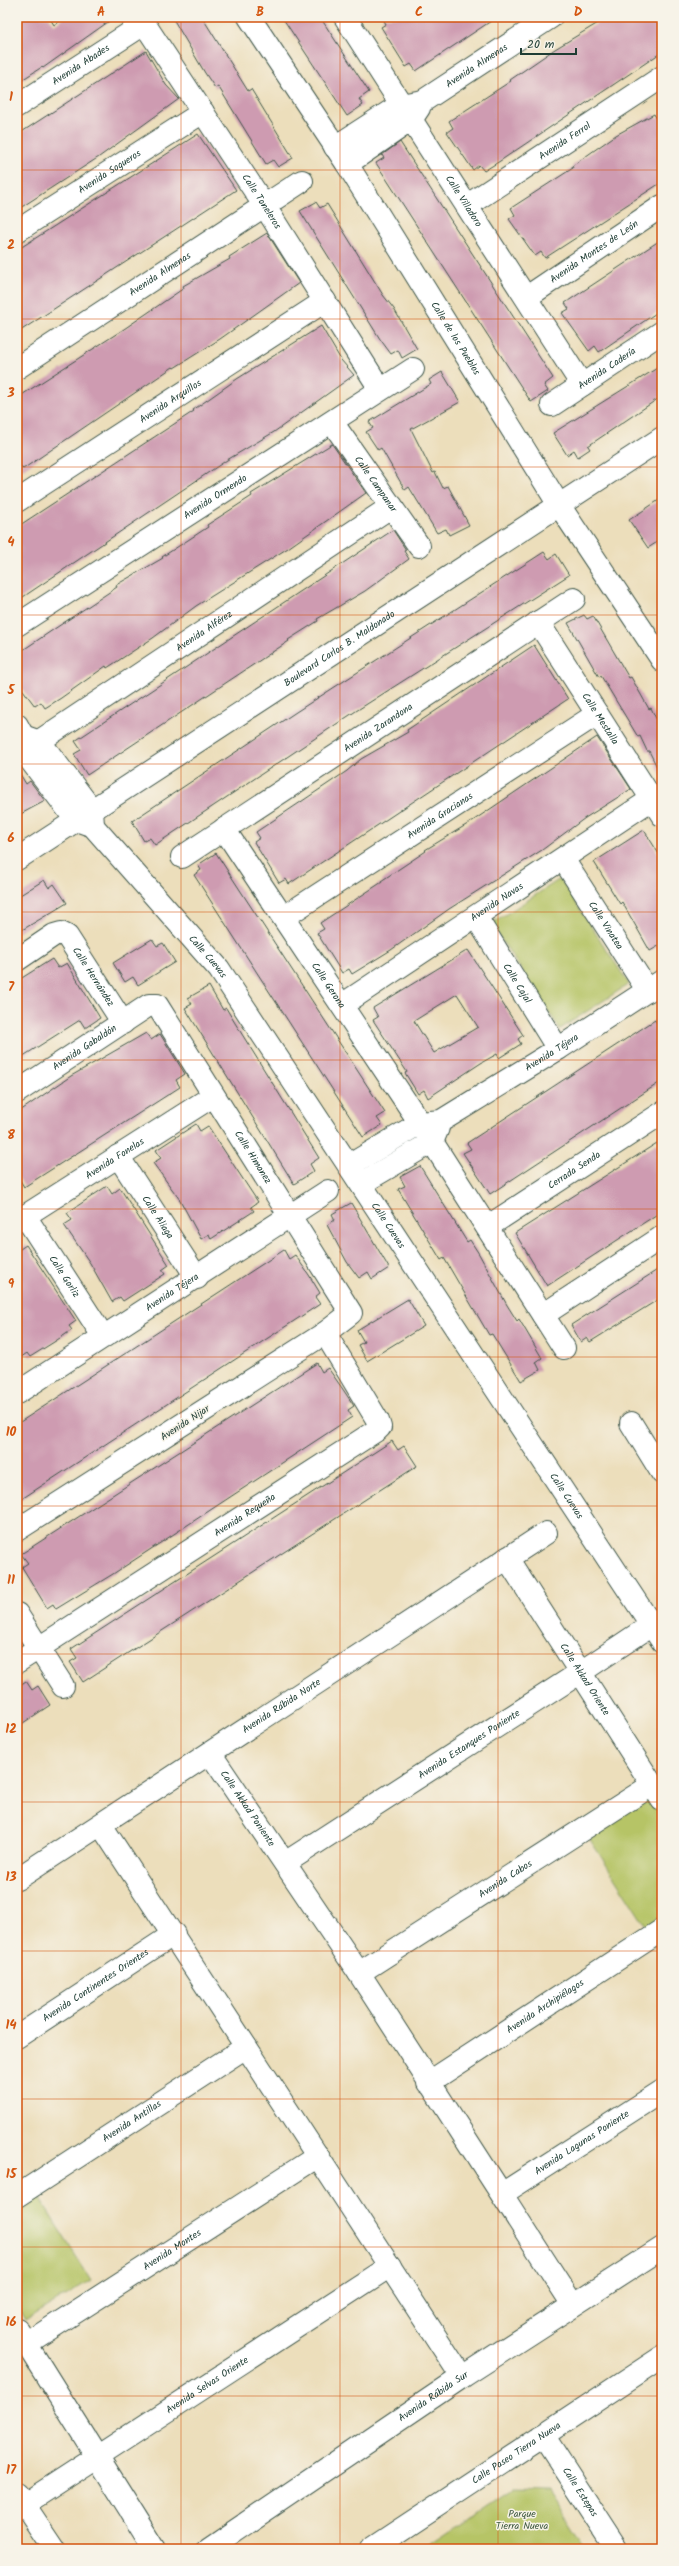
<svg xmlns="http://www.w3.org/2000/svg" width="679" height="2566" font-family="Kalam,sans-serif">
	<style>
		.green { fill: #b6c466; stroke: #6a804d }
		.building { fill: #ce9bb1; fill-rule: evenodd }
		.lines { fill: none; stroke-linecap: round; stroke-linejoin: round }
		.minor-casing { stroke: #3e5548; stroke-width: 24 }
		.minor { stroke: #fff; stroke-width: 22 }
		.grid { fill: none; stroke: #d45610; stroke-width: 1; stroke-opacity: 0.55 }
		.labels { text-anchor: middle; dominant-baseline: central; stroke-width: 3; stroke-linejoin: round; paint-order: stroke }
		.street-label { font-size: 10px; fill: #1f3d34; stroke: #f7f3e8 }
		.park-label { font-size: 10px; fill: #3d583e; stroke: #f7f3e8 }
		.neatline { fill: none; stroke: #d45610; stroke-width: 1.5 }
		.grid-label { font-size: 13px; text-anchor: middle; font-weight: bold; fill: #d45610 }
	</style>
	<rect width="100%" height="100%" fill="#f7f3e8"/>
	<filter id="ink" filterUnits="userSpaceOnUse"><feTurbulence type="fractalNoise" baseFrequency=".025" numOctaves="2"/><feDisplacementMap in="SourceGraphic" scale="8" xChannelSelector="R" yChannelSelector="G"/><feConvolveMatrix kernelMatrix="1 2 1 2 8 2 1 2 1" color-interpolation-filters="sRGB"/></filter>
	<filter id="wash" filterUnits="userSpaceOnUse"><feTurbulence type="fractalNoise" baseFrequency=".012" numOctaves="4" result="noise"/><feDisplacementMap in="SourceGraphic" scale="16" xChannelSelector="R" yChannelSelector="G"/><feGaussianBlur stdDeviation="0.9" result="paint"/><feColorMatrix in="noise" values="0 0 0 0 0 0 0 0 0 0 0 0 0 0 0 0 0 1.4 0 .05"/><feComposite in="paint" operator="in"/></filter>
	<g filter="url(#wash)">
		<rect width="100%" height="100%" fill="#ecdebb"/>
		<g class="green">
			<path d="M560 879 629 984 560 1029 491 924Z"/>
			<path d="M653 1793 662 1806V1918L647 1928 587 1835Z"/>
			<path d="M38 2196 91 2280 25 2320 17 2307V2209Z"/>
			<path d="M512 2490 547 2491 585 2549H424Z"/>
		</g>
		<g id="blocks">
			<g class="building">
				<path d="M17 17H49L54 25 66 17H115L43 68 42 67 17 83Z"/>
				<path d="M172 17H202L248 91 251 89 293 158 278 167 273 160 266 164 218 86 215 88 205 73Z"/>
				<path d="M282 17H320L369 92 359 99 363 105 347 116Z"/>
				<path d="M382 17H497L416 71 411 64 406 67 381 27 386 24Z"/>
				<path d="M608 17H662V52L500 161 484 171 479 165 473 170 447 132 453 128 449 121 511 81 510 80 555 49Z"/>
				<path d="M146 51 166 85 179 99 99 157 17 210V135Z"/>
				<path d="M654 114 657 119 662 115V182L545 258 541 252 535 256 509 219 515 215 511 208 573 168 572 166 616 135Z"/>
				<path d="M198 134 236 190 17 333V250Z"/>
				<path d="M400 142 553 378 544 385 548 391 531 402 376 163 384 158 382 155Z"/>
				<path d="M316 202 320 208 327 204 383 295 394 309 417 349 402 358 398 350 391 354 380 339 300 211Z"/>
				<path d="M267 233 299 283 220 339 174 368 173 367 23 469 17 462V398L124 329 184 288 183 286 230 259 229 257Z"/>
				<path d="M662 239V309L599 352 595 346 589 351 562 313 569 309 565 303Z"/>
				<path d="M321 326 341 360 354 375 274 432 227 460 17 601V527L194 411 193 410 237 379Z"/>
				<path d="M662 365V396L588 446 590 449 578 457 574 450 567 455 553 433Z"/>
				<path d="M442 372 460 402 411 429 433 473 435 472 443 488 448 486 469 525 449 535 446 529 437 533 409 487 405 490 381 448 378 450 366 432 373 428 369 422 431 384 429 380Z"/>
				<path d="M332 444 366 493 288 548 196 606 153 638 107 668 106 666 61 698 45 708 41 702 35 706 17 682V654L117 587 116 585 163 558 162 557 208 527 207 525 252 496 251 494Z"/>
				<path d="M662 498V539L648 548 629 520Z"/>
				<path d="M393 530 406 550 404 551 409 559 365 591 317 619 318 621 288 640 289 641 87 775 74 754 81 750 75 741Z"/>
				<path d="M544 552 549 559 556 554 569 575 356 711 155 845 150 838 144 841 132 821 296 712Z"/>
				<path d="M584 615 587 619 593 616 629 678 631 677 649 709 651 708 662 731V777L649 751H647L640 736 638 737 601 676 599 677 568 623Z"/>
				<path d="M534 645 568 699 289 884 286 879 279 883 254 842 260 838 256 832 347 771 361 759 408 732 407 730Z"/>
				<path d="M597 737 631 789 585 818 542 850 449 909 391 950 352 974 349 969 342 973 317 933 324 929 320 923 382 882 381 881 426 851 425 850 471 822Z"/>
				<path d="M17 769 26 784 30 781 45 801 17 816Z"/>
				<path d="M644 830 662 859V944L650 951 622 902 620 904 594 862Z"/>
				<path d="M216 853 385 1113 377 1118 382 1125 363 1137 194 875 201 870 198 865Z"/>
				<path d="M44 880 49 888 54 884 67 903 17 933V897Z"/>
				<path d="M152 939 157 946 163 943 175 962 138 985 133 977 125 982 113 963Z"/>
				<path d="M468 950 523 1035 518 1039 521 1044 499 1058 497 1054 481 1063 428 1098 424 1090 418 1094 405 1073 407 1072 373 1020 378 1017 373 1008ZM457 994 478 1027 434 1053 414 1021Z"/>
				<path d="M52 959 58 968 67 963 100 1018 85 1028 80 1020 17 1060V981Z"/>
				<path d="M209 986 223 1010 226 1008 235 1023 319 1158 310 1164 314 1171 294 1184 185 1008 192 1004 188 998Z"/>
				<path d="M655 1020 662 1031V1081L490 1194 463 1153 471 1149 467 1143Z"/>
				<path d="M146 1033 151 1040 160 1034 172 1053 185 1074 176 1080 180 1087 24 1187 17 1175V1113L71 1076Z"/>
				<path d="M196 1124 200 1131 208 1126 258 1202 251 1207 254 1211 211 1239 209 1234 201 1239 180 1200 153 1163 161 1158 156 1150Z"/>
				<path d="M657 1143 662 1152V1211L547 1286 515 1233Z"/>
				<path d="M420 1166 467 1242 470 1240 479 1254 507 1305 517 1321 519 1319 542 1358 536 1362 540 1370 521 1381 492 1334 489 1335 444 1258 441 1260 398 1189 405 1186 400 1177Z"/>
				<path d="M107 1186 112 1194 120 1188 169 1265 162 1270 165 1274 123 1301 120 1297 112 1302 90 1263 64 1225 72 1220 67 1213Z"/>
				<path d="M351 1203 389 1268 372 1279 368 1272 359 1278 347 1262 327 1225 335 1220 332 1214Z"/>
				<path d="M26 1245 76 1321 69 1326 72 1330 54 1342 30 1357 27 1353 17 1360V1251Z"/>
				<path d="M284 1250 289 1259 295 1255 309 1275 320 1293 315 1297 320 1304 17 1502V1424Z"/>
				<path d="M662 1267V1304L659 1299 590 1342 587 1338 581 1342 571 1325Z"/>
				<path d="M408 1299 424 1326 367 1361 358 1345 364 1342 357 1330Z"/>
				<path d="M317 1363 322 1372 328 1368 342 1388 354 1406 348 1410 352 1417 113 1574 56 1609 53 1604 47 1608 22 1567 28 1563 21 1554Z"/>
				<path d="M392 1441 398 1450 404 1446 417 1466 83 1682 70 1662 77 1658 71 1649Z"/>
				<path d="M26 1681 32 1690 38 1686 50 1705 17 1727V1687Z"/>
			</g>
		</g>
	</g>
	<g filter="url(#ink)">
		<use href="#blocks" fill-opacity="0" stroke="#3e5548" stroke-width="1"/>
		<g class="lines">
			<g class="minor-casing">
				<g id="minor">
					<path id="s1" d="M140 17 264 205 380 389"/>
					<path id="s2" d="M249 17 347 164 559 505 662 660"/>
					<path id="s3" d="M345 17 582 385"/>
					<path id="s4" d="M17 106 144 24"/>
					<path id="s5" d="M335 147 400 105 423 101 551 17"/>
					<path d="M347 164 411 120 419 108"/>
					<path id="s6" d="M468 205 662 77"/>
					<path id="s7" d="M17 231 203 112"/>
					<path id="s8" d="M527 297 662 206"/>
					<path id="s9" d="M17 368 302 181"/>
					<path id="s10" d="M552 405 662 332"/>
					<path id="s11" d="M332 422 419 546"/>
					<path id="s12" d="M17 501 325 301"/>
					<path id="s13" d="M538 622 662 815"/>
					<path id="s14" d="M17 625 413 369"/>
					<path id="s15" d="M17 725 23 736 24 752 76 820 93 826 219 969 662 1641"/>
					<path d="M26 737 40 742 60 768 92 810 93 825"/>
					<path id="s16" d="M17 756 392 506"/>
					<path id="s17" d="M224 829 420 1123 564 1348"/>
					<path id="s18" d="M182 857 574 599"/>
					<path id="s19" d="M17 859 662 438"/>
					<path id="s20" d="M563 859 648 991"/>
					<path id="s21" d="M284 917 597 714"/>
					<path id="s22" d="M476 917 558 1049"/>
					<path id="s23" d="M17 960 54 935 61 933 67 936 123 1023"/>
					<path id="s24" d="M342 1005 652 799"/>
					<path id="s25" d="M17 1092 149 1005H157L351 1313 325 1333 17 1530"/>
					<path id="s26" d="M118 1156 197 1278"/>
					<path id="s27" d="M350 1165 420 1123 441 1121 558 1049 662 981"/>
					<path d="M362 1183 432 1142 438 1128"/>
					<path id="s28" d="M25 1216 103 1336"/>
					<path id="s29" d="M17 1221 213 1096"/>
					<path id="s30" d="M487 1227 662 1113"/>
					<path d="M543 1315 662 1237"/>
					<path id="s31" d="M17 1393 328 1191"/>
					<path d="M631 1423 662 1473"/>
					<path id="s32" d="M507 1558 662 1800"/>
					<path d="M17 1614 63 1686"/>
					<path id="s33" d="M17 1662 377 1430 380 1427 378 1421 325 1333"/>
					<path id="s34" d="M210 1753 359 1973 573 2305"/>
					<path d="M101 1825 462 2377"/>
					<path id="s35" d="M285 1863 581 1672 662 1618"/>
					<path id="s36" d="M17 1879 546 1533"/>
					<path id="s37" d="M359 1973 652 1785"/>
					<path id="s38" d="M17 2037 174 1934"/>
					<path id="s39" d="M428 2083 662 1930"/>
					<path id="s40" d="M502 2194 662 2091"/>
					<path id="s41" d="M17 2196 246 2047"/>
					<path d="M17 2329 155 2549"/>
					<path id="s42" d="M26 2344 318 2156"/>
					<path id="s43" d="M543 2435 617 2549"/>
					<path d="M17 2494 54 2549"/>
					<path id="s44" d="M17 2509 390 2266"/>
					<path id="s45" d="M208 2549 462 2377 662 2248"/>
					<path id="s46" d="M371 2549 662 2357"/>
				</g>
			</g>
			<use href="#minor" class="minor"/>
		</g>
	</g>
	<path class="grid" d="M181 17V2549M340 17V2549M498 17V2549M17 170H662M17 319H662M17 467H662M17 615H662M17 764H662M17 912H662M17 1060H662M17 1209H662M17 1357H662M17 1506H662M17 1654H662M17 1802H662M17 1951H662M17 2099H662M17 2247H662M17 2396H662"/>
	<g class="labels">
		<g class="street-label">
			<text stroke="none"><textPath href="#s4" startOffset="76">Avenida Abades</textPath></text>
			<text stroke="none"><textPath href="#s5" startOffset="165">Avenida Almenas</textPath></text>
			<text stroke="none"><textPath href="#s6" startOffset="116">Avenida Ferrol</textPath></text>
			<text stroke="none"><textPath href="#s7" startOffset="110">Avenida Sogueros</textPath></text>
			<text stroke="none"><textPath href="#s3" startOffset="219">Calle Villadoro</textPath></text>
			<text stroke="none"><textPath href="#s1" startOffset="221">Calle Toneleros</textPath></text>
			<text stroke="none"><textPath href="#s8" startOffset="81">Avenida Montes de León</textPath></text>
			<text stroke="none"><textPath href="#s9" startOffset="171">Avenida Almenas</textPath></text>
			<text stroke="none"><textPath href="#s2" startOffset="382">Calle de los Pueblos</textPath></text>
			<text stroke="none"><textPath href="#s10" startOffset="66">Avenida Cadería</textPath></text>
			<text stroke="none"><textPath href="#s12" startOffset="183">Avenida Arquillos</textPath></text>
			<text stroke="none"><textPath href="#s11" startOffset="76">Calle Campanar</textPath></text>
			<text stroke="none"><textPath href="#s14" startOffset="236">Avenida Ormendo</textPath></text>
			<text stroke="none"><textPath href="#s16" startOffset="225">Avenida Alférez</textPath></text>
			<text stroke="none"><textPath href="#s19" startOffset="385">Boulevard Carlos B. Maldonado</textPath></text>
			<text stroke="none"><textPath href="#s13" startOffset="115">Calle Mestalla</textPath></text>
			<text stroke="none"><textPath href="#s18" startOffset="235">Avenida Zarandona</textPath></text>
			<text stroke="none"><textPath href="#s21" startOffset="186">Avenida Gracianas</textPath></text>
			<text stroke="none"><textPath href="#s24" startOffset="186">Avenida Navas</textPath></text>
			<text stroke="none"><textPath href="#s20" startOffset="79">Calle Vinatea</textPath></text>
			<text stroke="none"><textPath href="#s15" startOffset="306">Calle Cuevas</textPath></text>
			<text stroke="none"><textPath href="#s23" startOffset="107">Calle Hernández</textPath></text>
			<text stroke="none"><textPath href="#s22" startOffset="78">Calle Cajal</textPath></text>
			<text stroke="none"><textPath href="#s17" startOffset="188">Calle Gerona</textPath></text>
			<text stroke="none"><textPath href="#s25" startOffset="81">Avenida Gabaldón</textPath></text>
			<text stroke="none"><textPath href="#s27" startOffset="233">Avenida Téjera</textPath></text>
			<text stroke="none"><textPath href="#s29" startOffset="116">Avenida Fonelas</textPath></text>
			<text stroke="none"><textPath href="#s25" startOffset="346">Calle Himanez</textPath></text>
			<text stroke="none"><textPath href="#s30" startOffset="104">Cerrada Senda</textPath></text>
			<text stroke="none"><textPath href="#s26" startOffset="73">Calle Aliaga</textPath></text>
			<text stroke="none"><textPath href="#s15" startOffset="630">Calle Cuevas</textPath></text>
			<text stroke="none"><textPath href="#s28" startOffset="72">Calle Gorliz</textPath></text>
			<text stroke="none"><textPath href="#s31" startOffset="185">Avenida Téjera</textPath></text>
			<text transform="translate(185 1423) rotate(-33)">Avenida Nijar</text>
			<text stroke="none"><textPath href="#s15" startOffset="954">Calle Cuevas</textPath></text>
			<text stroke="none"><textPath href="#s33" startOffset="271">Avenida Requeña</textPath></text>
			<text stroke="none"><textPath href="#s32" startOffset="144">Calle Akkad Oriente</textPath></text>
			<text stroke="none"><textPath href="#s36" startOffset="316">Avenida Rábida Norte</textPath></text>
			<text stroke="none"><textPath href="#s35" startOffset="219">Avenida Estanques Poniente</textPath></text>
			<text stroke="none"><textPath href="#s34" startOffset="67">Calle Akkad Poniente</textPath></text>
			<text stroke="none"><textPath href="#s37" startOffset="174">Avenida Cabos</textPath></text>
			<text stroke="none"><textPath href="#s38" startOffset="94">Avenida Continentes Orientes</textPath></text>
			<text stroke="none"><textPath href="#s39" startOffset="140">Avenida Archipiélagos</textPath></text>
			<text stroke="none"><textPath href="#s41" startOffset="137">Avenida Antillas</textPath></text>
			<text stroke="none"><textPath href="#s40" startOffset="95">Avenida Lagunas Poniente</textPath></text>
			<text stroke="none"><textPath href="#s42" startOffset="174">Avenida Montes</textPath></text>
			<text stroke="none"><textPath href="#s44" startOffset="227">Avenida Selvas Oriente</textPath></text>
			<text stroke="none"><textPath href="#s45" startOffset="272">Avenida Rábida Sur</textPath></text>
			<text stroke="none"><textPath href="#s46" startOffset="174">Calle Paseo Tierra Nueva</textPath></text>
			<text stroke="none"><textPath href="#s43" startOffset="68">Calle Estepas</textPath></text>
		</g>
		<g class="park-label">
			<text x="522" y="2514">Parque<tspan x="522" dy="12">Tierra Nueva</tspan></text>
		</g>
	</g>
	<rect width="679" height="2566" fill="none" stroke="#f7f3e8" stroke-width="44"/>
	<path d="M521 48v6h55v-6" fill="none" stroke="#1f3d34" stroke-width="2"/>
	<text x="527" y="48" font-size="12" fill="#1f3d34" stroke="#f7f3e8" stroke-width="3" paint-order="stroke">20 m</text>
	<rect x="22" y="22" width="635" height="2522" class="neatline"/>
	<g class="grid-label">
		<text x="101" y="16">A</text>
		<text x="260" y="16">B</text>
		<text x="419" y="16">C</text>
		<text x="578" y="16">D</text>
		<text x="11" y="101">1</text>
		<text x="11" y="249">2</text>
		<text x="11" y="397">3</text>
		<text x="11" y="546">4</text>
		<text x="11" y="694">5</text>
		<text x="11" y="842">6</text>
		<text x="11" y="991">7</text>
		<text x="11" y="1139">8</text>
		<text x="11" y="1288">9</text>
		<text x="11" y="1436">10</text>
		<text x="11" y="1584">11</text>
		<text x="11" y="1733">12</text>
		<text x="11" y="1881">13</text>
		<text x="11" y="2029">14</text>
		<text x="11" y="2178">15</text>
		<text x="11" y="2326">16</text>
		<text x="11" y="2474">17</text>
	</g>
</svg>
